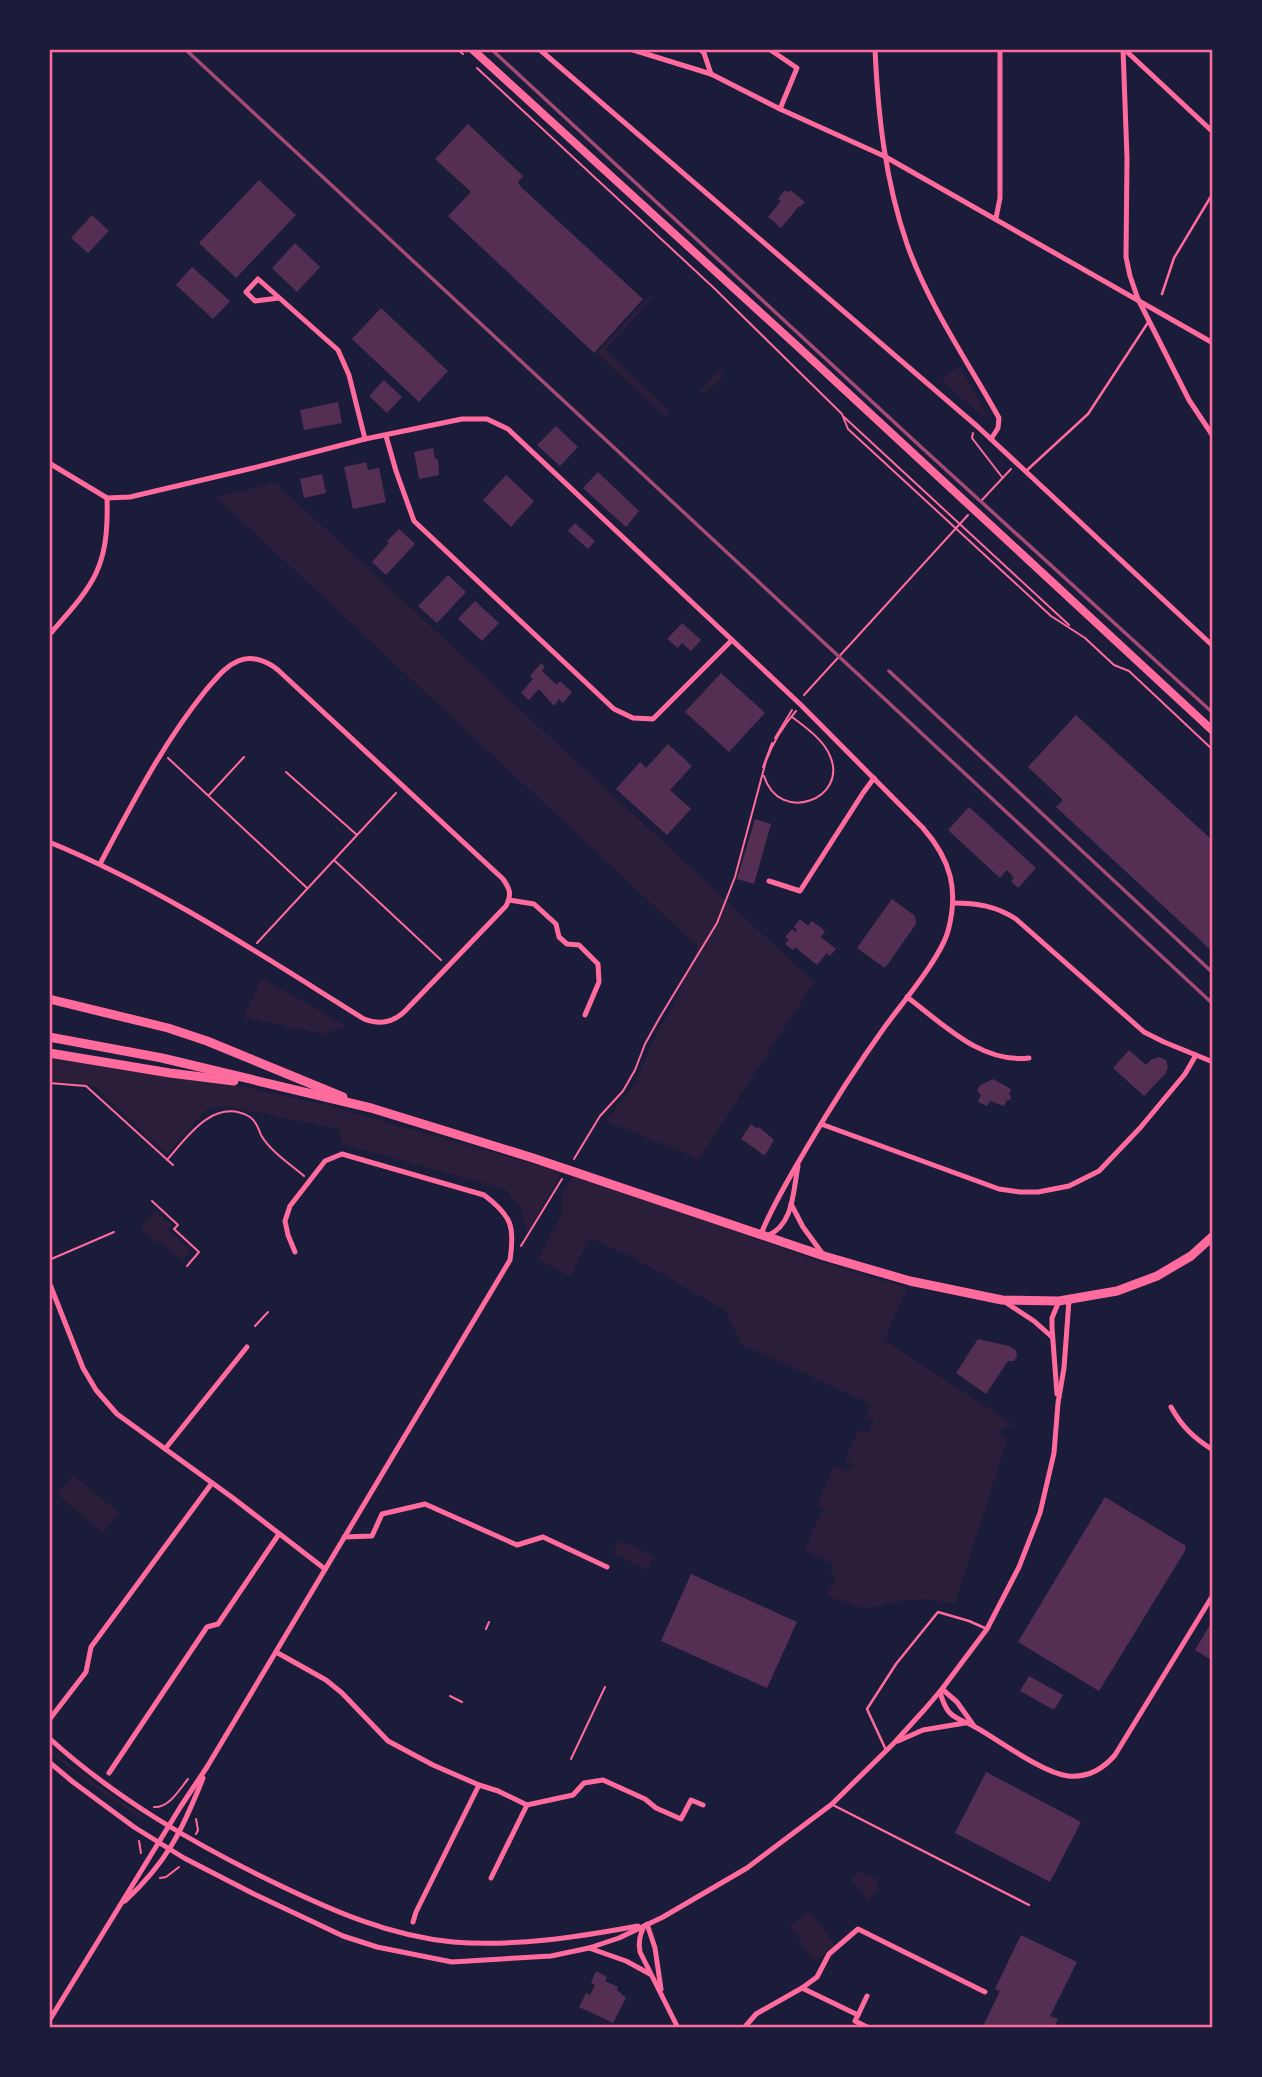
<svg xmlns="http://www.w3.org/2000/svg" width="1262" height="2077" font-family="'Source Serif 4',serif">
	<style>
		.green { fill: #2a1e3b }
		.building { fill: #542f53 }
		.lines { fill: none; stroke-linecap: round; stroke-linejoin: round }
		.path { stroke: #ff6b9d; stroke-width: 2 }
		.service { stroke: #ff6b9d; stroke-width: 2.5 }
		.minor { stroke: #ff6b9d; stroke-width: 5 }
		.secondary { stroke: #ff6b9d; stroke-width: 8 }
		.primary { stroke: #ff6b9d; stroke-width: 9 }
		.rail { stroke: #a44b75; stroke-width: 3.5 }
		.neatline { fill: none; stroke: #ff6b9d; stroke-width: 2.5 }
	</style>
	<rect width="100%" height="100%" fill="#1b1b3a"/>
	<g class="green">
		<path d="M651 294 653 297 605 350 669 410 675 404 665 417 597 353Z"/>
		<path d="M959 366 988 418 987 420 941 380Z"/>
		<path d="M720 369 723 370 724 376 704 394 700 390Z"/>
		<path d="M276 483 814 982 699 1159 606 1121 635 1083 655 1037 672 1008 698 947 216 497Z"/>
		<path d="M262 978 346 1026 324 1034 243 1017Z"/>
		<path d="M49 1056 221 1082 322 1104 562 1172 527 1233 520 1206 505 1189 342 1144 339 1129 225 1106 207 1109 167 1154 95 1087 49 1082Z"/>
		<path d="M573 1174 821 1262 907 1288 884 1340 1014 1425 997 1431 1007 1440 955 1604 929 1599 900 1601 865 1609 827 1596 836 1577 830 1574 834 1564 804 1550 824 1508 817 1505 834 1465 848 1471 852 1464 844 1461 859 1430 868 1433 873 1420 865 1417 870 1404 741 1344 726 1311 631 1256 590 1238 570 1277 538 1259 562 1213V1194Z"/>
		<path d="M155 1211 172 1225 168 1230 191 1250 182 1261 160 1241 157 1243 140 1228Z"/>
		<path d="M73 1475 119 1513 103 1533 57 1494Z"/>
		<path d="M619 1540 654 1556 647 1570 613 1554Z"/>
		<path d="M49 1748 104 1790 143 1816 141 1819 103 1793 49 1752Z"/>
		<path d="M859 1871 877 1879 878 1891 868 1901 851 1879Z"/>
		<path d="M809 1911 835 1945 814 1962 790 1926Z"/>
	</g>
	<g class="building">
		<path d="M468 124 523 176 518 182 521 187 643 299 594 353 448 216 471 192 435 159Z"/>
		<path d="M259 180 296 215 236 278 199 243Z"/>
		<path d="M785 190 788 193 790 190 805 202 800 207 799 206 781 228 768 217 781 201 778 199Z"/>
		<path d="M92 215 109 231 88 253 71 238Z"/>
		<path d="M295 243 320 267 297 292 272 268Z"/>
		<path d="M192 267 230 301 213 319 176 285Z"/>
		<path d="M381 308 448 371 419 402 352 339Z"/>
		<path d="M384 380 402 397 387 413 369 396Z"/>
		<path d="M338 402 342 423 304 430 300 410Z"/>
		<path d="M556 426 578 447 560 466 537 445Z"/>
		<path d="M433 448 435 459H438L439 475 419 479 414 452Z"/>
		<path d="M366 462 368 470 379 468 386 502 353 509 344 467Z"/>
		<path d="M598 472 639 511 626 527 583 488Z"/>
		<path d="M322 474 326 493 304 498 300 479Z"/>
		<path d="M506 475 534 501 511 527 483 500Z"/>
		<path d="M575 523 595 541 588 549 568 531Z"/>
		<path d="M399 529 415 544 386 575 372 562 389 543 387 541Z"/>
		<path d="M448 575 466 592 437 623 418 606Z"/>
		<path d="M475 601 499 623 482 641 458 619Z"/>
		<path d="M682 623 701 640 691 651 682 643 678 648 667 639Z"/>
		<path d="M541 663 545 667 542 671 557 685 560 681 572 692 563 703 559 699 554 706 539 689 529 700 521 693 533 679 530 676Z"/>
		<path d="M721 673 765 713 729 752 685 712Z"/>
		<path d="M1076 715 1213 841V952L1056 807 1063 800 1028 767Z"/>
		<path d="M668 744 692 766 670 790 691 809 667 835 616 789 640 762 646 768Z"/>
		<path d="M969 807 1036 868 1018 888 1011 881 1014 878 1007 870 1000 878 948 830Z"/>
		<path d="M755 819 771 824 754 884 737 879Z"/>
		<path d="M892 899 915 916 916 924 885 968 857 948Z"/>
		<path d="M800 919 808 926 812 921 825 931 821 937 836 949 830 956 827 953 817 965 795 947 793 950 785 944 789 940 785 937 792 929 795 932 797 930 794 927Z"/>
		<path d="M1129 1050 1146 1065 1151 1060 1159 1057 1166 1060 1168 1067 1166 1073 1144 1096 1113 1068Z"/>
		<path d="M993 1079 1011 1089 1009 1094 1011 1096 1010 1100H1007L1004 1106 990 1101 987 1106 978 1102 981 1095 977 1091 979 1086Z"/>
		<path d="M751 1124 756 1128 759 1127 774 1140 765 1155 761 1154 760 1152 741 1139Z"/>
		<path d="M978 1339 1009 1346 1016 1350 1017 1356 1014 1361H1008L986 1394 956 1373Z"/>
		<path d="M1105 1497 1186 1546 1185 1551 1099 1691 1018 1642Z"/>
		<path d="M691 1574 797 1622 767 1688 661 1641Z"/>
		<path d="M1213 1620V1661L1195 1650Z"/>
		<path d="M1029 1676 1063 1695 1054 1710 1020 1691Z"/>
		<path d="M986 1772 1081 1822 1050 1882 955 1833Z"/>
		<path d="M1021 1935 1077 1962 1050 2016 1058 2019 1054 2028H982L1000 1991 995 1989Z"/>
		<path d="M596 1971 607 1977 605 1981 618 1987 617 1990 626 1998 613 2023 579 2007 586 1993 590 1995 595 1985 591 1983Z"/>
	</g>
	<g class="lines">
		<g class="path">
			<path d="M457 49 463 54"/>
			<path d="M477 68 715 289 842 414 848 429 1051 616 1085 638 1114 665 1129 671 1213 750"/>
			<path d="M844 417 1069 625"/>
			<path d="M973 433 972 438 1002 477"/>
			<path d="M981 501 1011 469"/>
			<path d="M804 695 968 515"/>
			<path d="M775 738 792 710"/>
			<path d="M168 758 307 888"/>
			<path d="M763 767 772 743"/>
			<path d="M286 772 357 835"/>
			<path d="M764 776C779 825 849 799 830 756 824 740 805 727 792 717"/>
			<path d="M209 795 244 757"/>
			<path d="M335 861 441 960"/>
			<path d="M257 943 396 793"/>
			<path d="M49 1083 86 1086 173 1165"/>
			<path d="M574 1159 600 1116 623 1091 635 1070 645 1044 660 1017 717 923 735 877 766 761C773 742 782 727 796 711"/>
			<path d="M167 1160C186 1138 214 1096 250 1117 257 1122 258 1128 261 1135 270 1151 290 1164 304 1176"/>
			<path d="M152 1201 178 1225 174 1229 199 1252 187 1266"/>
			<path d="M521 1246 562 1179"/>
			<path d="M49 1260 114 1232"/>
			<path d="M255 1326 268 1312"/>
			<path d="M486 1629 489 1622"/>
			<path d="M450 1696 462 1702"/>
			<path d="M571 1759 605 1687"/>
			<path d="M154 1807C169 1808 179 1790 188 1779"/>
			<path d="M196 1834 198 1830 196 1819"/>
			<path d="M139 1841 141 1853"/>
			<path d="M160 1878 166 1877 179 1867"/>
		</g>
		<g class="service">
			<path d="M1162 294 1174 258 1213 193"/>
			<path d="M1025 472 1088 414 1149 321"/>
			<path d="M886 1750 867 1709 896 1664 938 1612 969 1621 987 1629"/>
			<path d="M833 1805 1029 1905"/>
		</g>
		<g class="minor">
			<path d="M539 49 978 427 1213 646"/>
			<path d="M630 49 711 74 780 109 884 156 1213 343"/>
			<path d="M700 49 704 53 711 74"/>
			<path d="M769 49 797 68 780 109"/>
			<path d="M875 49C878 115 885 180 907 244 928 304 968 362 999 418L998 428 991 439"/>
			<path d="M1123 49 1127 158 1126 257 1130 276 1138 299 1189 400 1213 436"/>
			<path d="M1124 49 1213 132"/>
			<path d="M996 218 1000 198V49"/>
			<path d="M279 298 255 301 246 292 258 279 338 350 349 375 365 439"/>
			<path d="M386 436 396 471 414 521 614 709 633 718 653 719 732 640"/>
			<path d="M49 463 107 498 130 497 253 468 365 439 462 419H487L508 429 801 705 923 828C951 860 959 890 948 931 940 959 902 1003 884 1028 856 1067 830 1108 806 1149 790 1177 773 1204 761 1234"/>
			<path d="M49 635C94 584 109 569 107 498"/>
			<path d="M49 842C161 888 261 955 364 1019 379 1025 392 1023 404 1012L506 906C512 894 510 889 503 879L278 670C267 661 252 655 238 661 224 667 216 679 206 690 163 743 132 804 100 864"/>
			<path d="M769 881 800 891 863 793 874 778"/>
			<path d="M509 900 534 904 556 924 559 937 567 944 579 945 598 964 599 982 585 1015"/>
			<path d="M953 903C977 903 996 906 1016 919L1144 1032 1164 1042 1213 1062"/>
			<path d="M907 997C942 1023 981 1064 1029 1058"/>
			<path d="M821 1124 999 1189 1020 1192H1038L1069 1186 1099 1171 1140 1128 1185 1074 1196 1055"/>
			<path d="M791 1204 803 1227 822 1253"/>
			<path d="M767 1236C794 1225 793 1191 798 1166"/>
			<path d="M49 1282 83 1368 96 1390 117 1414 233 1498 325 1569"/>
			<path d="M1005 1302 1034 1321 1052 1337"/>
			<path d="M1057 1394 1052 1328V1318L1059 1301"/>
			<path d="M1171 1407C1182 1427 1194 1438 1213 1450"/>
			<path d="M165 1449 247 1347"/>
			<path d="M344 1537 372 1536 382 1514 425 1504 517 1545 543 1537 607 1567"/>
			<path d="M276 1652 326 1680 342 1693 388 1741 433 1765 479 1785 498 1791 527 1805 573 1795 584 1783 603 1780 645 1799 656 1808 681 1819 691 1800 703 1805"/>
			<path d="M942 1689 957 1702 974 1726"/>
			<path d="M940 1692C942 1699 944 1706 949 1712 956 1720 967 1722 977 1728 1000 1741 1043 1773 1068 1776 1088 1778 1103 1769 1115 1755L1213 1595"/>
			<path d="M49 1720 86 1672 91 1647 212 1483"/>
			<path d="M49 1738C116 1799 196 1845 277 1884 333 1911 390 1936 453 1942 515 1947 578 1937 638 1926"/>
			<path d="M898 1741 923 1730 965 1723"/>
			<path d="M49 1762 73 1782 134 1827 184 1858 252 1893 343 1936 377 1947 452 1962 551 1956 589 1948 619 1938 663 1917 747 1868 832 1804 895 1742 925 1709 942 1689 987 1629 1019 1567 1040 1513 1054 1453 1058 1403 1064 1368 1069 1300"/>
			<path d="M109 1773 207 1627 218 1624 279 1534"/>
			<path d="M491 1878 527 1805"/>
			<path d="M125 1901C167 1862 182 1831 203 1778"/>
			<path d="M413 1922 416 1912 479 1785"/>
			<path d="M647 1924 655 1948 661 1989"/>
			<path d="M644 1926C640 1935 638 1942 640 1952L678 2028"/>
			<path d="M589 1948 626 1961 650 1974"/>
			<path d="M802 1988 858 2015 855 2021 869 2028"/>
			<path d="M858 2015 867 1996"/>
			<path d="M49 2021 181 1806 207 1767 510 1260C515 1227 512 1216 484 1195L342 1154 325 1161 290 1206 285 1221 288 1235 295 1252"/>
			<path d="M744 2028 756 2014 802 1988 817 1977 829 1954 858 1929 985 1992"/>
		</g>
		<path class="secondary" d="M472 49 807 355 1213 731"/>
		<g class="primary">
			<path d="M49 999 168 1028 207 1041 343 1097"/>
			<path d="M49 1037 162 1058 371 1108 533 1158 824 1256 910 1281 1002 1300 1059 1301 1117 1291 1157 1276 1191 1256 1213 1236"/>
			<path d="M49 1053 170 1073 234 1081"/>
		</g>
		<g class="rail">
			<path d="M185 49 1213 1004"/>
			<path d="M491 49 920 446 1213 713"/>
			<path d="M889 671 1213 973"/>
		</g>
	</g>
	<rect width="1262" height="2077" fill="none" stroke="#1b1b3a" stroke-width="102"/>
	<rect x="51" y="51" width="1160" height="1975" class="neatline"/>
</svg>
